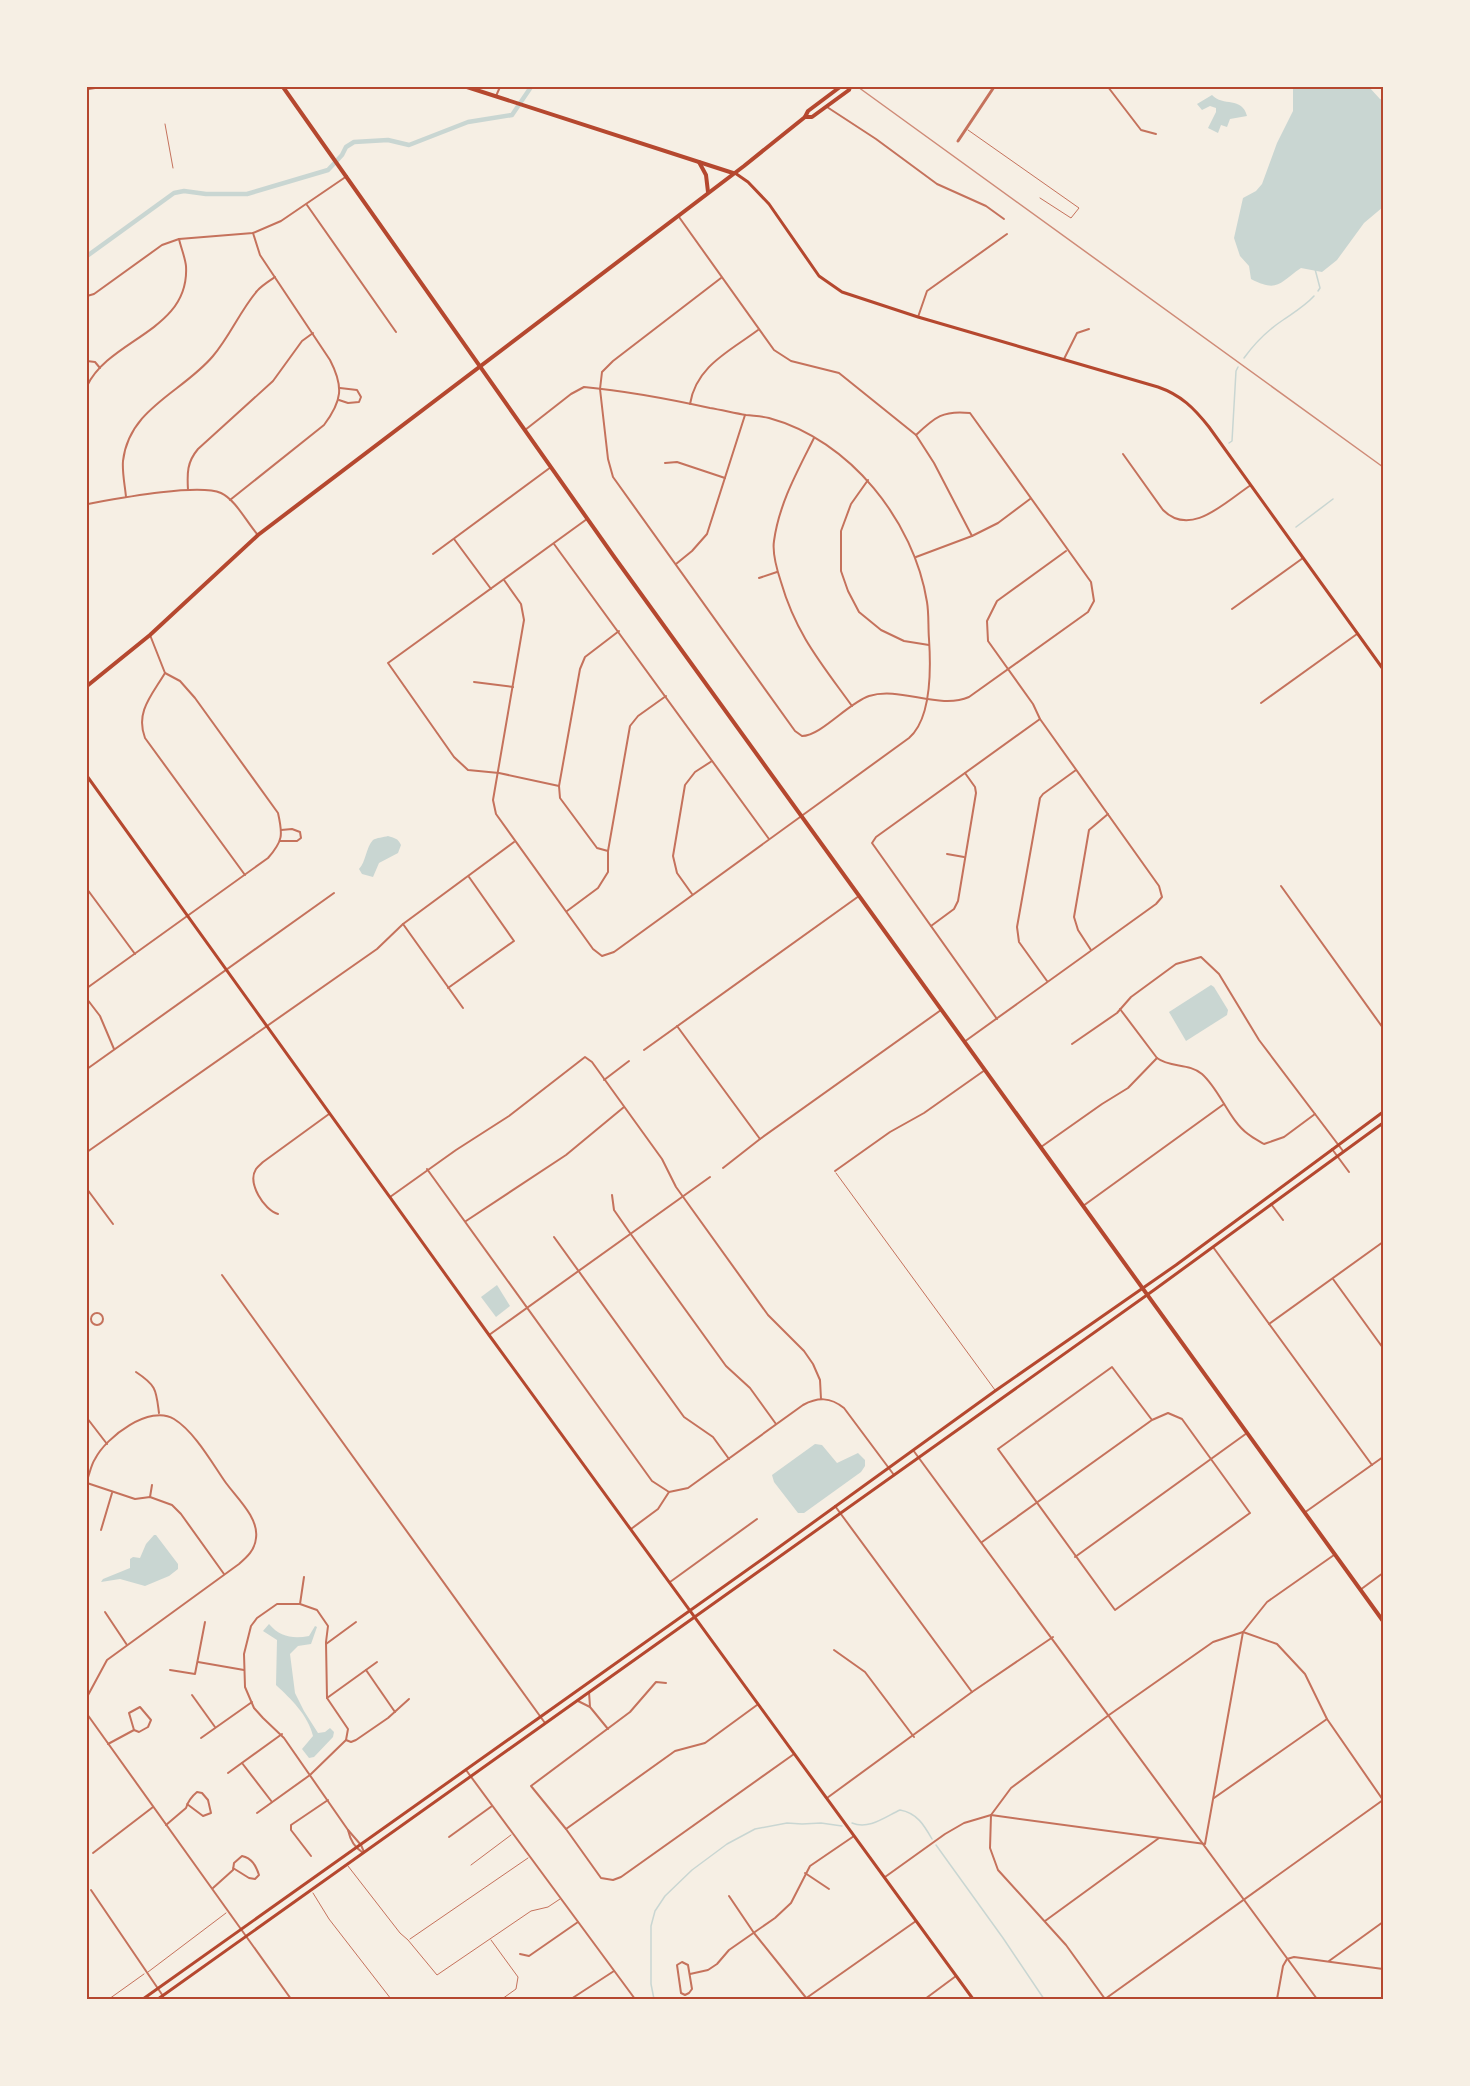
<svg xmlns="http://www.w3.org/2000/svg" width="1470" height="2086" font-family="Figtree,sans-serif">
	<style>
		.water { fill: #c9d6d2 }
		.lines { fill: none; stroke-linecap: round; stroke-linejoin: round }
		.stream { stroke: #c9d6d2; stroke-width: 1.5 }
		.canal { stroke: #c9d6d2; stroke-width: 4.5 }
		.service { stroke: #c5725c; stroke-width: 1 }
		.minor { stroke: #c5725c; stroke-width: 2 }
		.tertiary { stroke: #c5725c; stroke-width: 3 }
		.secondary { stroke: #b5482f; stroke-width: 3 }
		.primary { stroke: #b5482f; stroke-width: 4 }
		.rail { stroke: #cf8b77; stroke-width: 1.5 }
		.neatline { fill: none; stroke: #b5482f; stroke-width: 2 }
	</style>
	<rect width="100%" height="100%" fill="#f6efe4"/>
	<g class="water">
		<path d="M1293 87H1369L1380 99 1383 100V207L1364 223 1337 260 1322 272 1301 268C1279 283 1278 293 1251 279L1249 266 1240 256 1234 238 1243 198 1256 191 1262 184 1277 143 1293 111Z"/>
		<path d="M1212 95C1223 107 1242 96 1247 116L1230 119 1227 127 1221 125 1218 133 1208 128 1216 112V108L1210 106 1202 110 1197 104Z"/>
		<path d="M388 836C394 838 398 838 401 845L398 853 379 863 373 877 362 874 359 869C366 862 366 847 373 840 376 838 384 837 388 836Z"/>
		<path d="M1211 985 1214 987 1228 1010 1227 1015 1186 1041 1169 1012Z"/>
		<path d="M497 1285 510 1306 496 1317 481 1297Z"/>
		<path d="M815 1444 822 1445 837 1463 858 1453 865 1460V1466L861 1472 804 1513H798L774 1482 772 1475Z"/>
		<path d="M154 1535H156L178 1564V1569L169 1576 145 1586 120 1579 101 1582 103 1579 130 1568V1559L133 1557 140 1558 146 1544Z"/>
		<path d="M269 1624C280 1637 293 1639 309 1636L315 1626 317 1627 311 1644 298 1646 290 1654 295 1693 304 1711 318 1733 325 1732 330 1728 334 1732 333 1737 314 1757 309 1758 302 1749 313 1736C308 1715 291 1699 276 1685L277 1640 263 1631Z"/>
	</g>
	<g class="lines">
		<g class="stream">
			<path d="M1315 269 1320 288 1318 291"/>
			<path d="M1244 358C1254 344 1268 330 1283 320 1293 313 1305 306 1314 296"/>
			<path d="M1229 443 1232 441 1236 371 1238 367"/>
			<path d="M1296 527 1333 499"/>
			<path d="M852 1823C869 1830 885 1817 900 1810 917 1813 924 1825 932 1839"/>
			<path d="M936 1845 1003 1938 1044 1999"/>
			<path d="M654 1999 651 1984V1926L655 1911 665 1896 692 1870 727 1844 755 1829 787 1823 802 1824 821 1823 842 1826"/>
		</g>
		<path class="canal" d="M87 256 174 193 184 191 206 194H247L328 170 342 155 346 147 354 142 388 140 409 145 468 122 512 115 531 87"/>
		<g class="service">
			<path d="M165 124 173 168"/>
			<path d="M968 130 1079 208 1071 218 1040 198"/>
			<path d="M836 1173 995 1390"/>
			<path d="M471 1865 511 1835"/>
			<path d="M348 1866 400 1933 408 1940 437 1975 531 1911 548 1907 560 1899"/>
			<path d="M313 1893 329 1919 391 1999"/>
			<path d="M410 1939 528 1858"/>
			<path d="M491 1940 518 1977 516 1989 502 1999"/>
			<path d="M148 1972 226 1913"/>
			<path d="M109 1999 144 1974"/>
		</g>
		<g class="minor">
			<path d="M1108 87 1141 130 1156 134"/>
			<path d="M496 96 500 87"/>
			<path d="M827 107 876 139 937 184 986 206 1004 219"/>
			<path d="M307 205 396 332"/>
			<path d="M679 217 774 350 791 361 839 373 916 435 934 463 972 536"/>
			<path d="M721 278 613 361 602 372 600 389 608 459 613 477 795 731 802 736C821 736 848 703 869 696 900 686 939 710 969 697L1088 612 1094 601 1091 582 970 413C943 410 935 417 916 435"/>
			<path d="M87 296 94 294 162 245 179 239 253 233 281 221 347 176"/>
			<path d="M918 317 927 291 1007 234"/>
			<path d="M1064 359 1077 333 1089 329"/>
			<path d="M87 361 95 362 100 368"/>
			<path d="M87 386C110 338 190 331 186 266 185 257 181 248 179 239"/>
			<path d="M339 400 348 403 359 402 361 397 357 390 340 388"/>
			<path d="M690 404C696 366 730 351 758 330"/>
			<path d="M814 438C797 472 779 504 774 541 772 554 777 570 781 582 796 634 821 663 852 706"/>
			<path d="M1123 454 1163 510C1191 538 1225 502 1251 485"/>
			<path d="M665 463 677 462 725 478"/>
			<path d="M868 480 851 504 841 531V571L848 591 859 612 881 630 904 641 929 645"/>
			<path d="M188 490C187 473 187 462 198 449L273 381 302 341 313 333"/>
			<path d="M126 497C125 486 122 472 123 461 129 408 183 392 213 356 230 336 240 311 257 291 261 286 269 281 275 277"/>
			<path d="M230 500 324 425C342 401 344 387 330 360L260 255 253 233"/>
			<path d="M87 504C115 499 198 483 221 493 236 500 247 523 258 535"/>
			<path d="M454 539 491 589"/>
			<path d="M554 544 769 839"/>
			<path d="M433 554 551 467"/>
			<path d="M916 557 972 536 998 523 1030 499"/>
			<path d="M676 564 692 551 707 534 745 415"/>
			<path d="M759 578 777 572"/>
			<path d="M504 580 521 604 524 620 493 800 496 814 593 949 602 956 614 952 909 738C932 718 931 669 929 639 928 627 929 614 927 602 914 521 850 440 769 418 762 416 754 416 746 415 734 413 722 410 710 408 669 399 626 391 584 387L571 394 525 430"/>
			<path d="M1232 609 1303 558"/>
			<path d="M150 635 165 673C152 695 135 712 145 738L245 875"/>
			<path d="M474 682 513 687"/>
			<path d="M1261 703 1357 634"/>
			<path d="M559 786 499 773 468 770 454 757 388 663 587 519"/>
			<path d="M280 841H297L301 838 300 832 292 829 281 830"/>
			<path d="M608 851 597 848 560 798 559 786 580 669 585 657 619 631"/>
			<path d="M947 854 964 857"/>
			<path d="M1281 886 1383 1028"/>
			<path d="M87 889 135 954"/>
			<path d="M692 894 677 873 673 856 685 785 695 772 712 761"/>
			<path d="M567 911 598 888 608 872V851L630 726 638 716 666 696"/>
			<path d="M403 924 463 1008"/>
			<path d="M931 926 954 909 958 901 976 793 975 787 965 773"/>
			<path d="M1091 950 1078 930 1074 917 1089 830 1108 814"/>
			<path d="M1047 981 1019 942 1017 927 1040 798 1043 794 1076 770"/>
			<path d="M87 988 268 858C283 841 283 835 278 813L195 698 180 681 165 673"/>
			<path d="M448 988 514 941 469 877"/>
			<path d="M87 999 100 1016 114 1049"/>
			<path d="M1120 1009 1157 1058C1170 1068 1189 1063 1202 1074 1220 1090 1229 1120 1248 1134 1253 1138 1259 1141 1264 1144L1284 1137 1315 1114"/>
			<path d="M997 1019 872 843 876 837 1040 719"/>
			<path d="M677 1026 760 1139"/>
			<path d="M964 1042 1156 904 1162 897 1159 886 1040 719 1033 704 988 641 987 621 997 601 1066 551"/>
			<path d="M1072 1044 1117 1013 1131 997 1176 964 1201 957 1219 974 1259 1040 1343 1151"/>
			<path d="M644 1050 859 896"/>
			<path d="M87 1069 334 893"/>
			<path d="M604 1080 629 1061"/>
			<path d="M1041 1147 1102 1104 1128 1088 1157 1058"/>
			<path d="M1332 1149 1349 1172"/>
			<path d="M87 1152 377 949 403 924 514 842"/>
			<path d="M723 1168 760 1139 941 1010"/>
			<path d="M427 1169 652 1481 669 1492 688 1488 803 1405C818 1397 830 1397 844 1408L894 1475"/>
			<path d="M835 1171 890 1132 924 1113 985 1070"/>
			<path d="M87 1189 113 1224"/>
			<path d="M612 1195 614 1210 630 1233 726 1366 750 1388 776 1424"/>
			<path d="M390 1197 456 1150 509 1116 585 1057 592 1062 662 1159 676 1187 768 1315 804 1351 813 1364 820 1380 821 1399"/>
			<path d="M1271 1204 1283 1220"/>
			<path d="M1083 1206 1224 1104"/>
			<path d="M278 1214C264 1210 247 1183 256 1169 258 1166 261 1164 263 1162L329 1114"/>
			<path d="M466 1221 566 1155 624 1107"/>
			<path d="M554 1237 684 1417 713 1437 729 1459"/>
			<path d="M1213 1247 1372 1465"/>
			<path d="M222 1275 545 1723"/>
			<path d="M1333 1279 1383 1348"/>
			<circle cx="97" cy="1319" r="6"/>
			<path d="M1269 1324 1383 1242"/>
			<path d="M489 1335 710 1177"/>
			<path d="M136 1372C157 1386 156 1390 159 1413"/>
			<path d="M87 1418 107 1444"/>
			<path d="M913 1450 1317 1999"/>
			<path d="M87 1480C90 1473 91 1465 95 1459 106 1437 150 1404 174 1419 195 1432 212 1463 226 1483 237 1498 259 1518 256 1538 255 1550 247 1557 239 1564L107 1660 87 1697"/>
			<path d="M87 1483 135 1499 150 1497 172 1505 181 1514 224 1574"/>
			<path d="M150 1497 152 1485"/>
			<path d="M835 1506 972 1692"/>
			<path d="M1304 1513 1383 1457"/>
			<path d="M631 1529 658 1509 669 1492"/>
			<path d="M101 1530 112 1493"/>
			<path d="M982 1542 1152 1420 1168 1413 1182 1419 1250 1513 1115 1610 998 1449 1112 1367 1152 1420"/>
			<path d="M1075 1557 1247 1433"/>
			<path d="M670 1582 757 1519"/>
			<path d="M1360 1590 1383 1573"/>
			<path d="M300 1604 304 1577"/>
			<path d="M105 1612 127 1645"/>
			<path d="M326 1644 356 1622"/>
			<path d="M834 1650 865 1672 914 1737"/>
			<path d="M198 1662 244 1670"/>
			<path d="M170 1670 195 1674 205 1622"/>
			<path d="M366 1670 395 1712"/>
			<path d="M666 1683 656 1682 630 1712 531 1786 566 1829 601 1878 613 1880 621 1877 794 1754"/>
			<path d="M589 1692 590 1707"/>
			<path d="M192 1695 215 1727"/>
			<path d="M327 1698 377 1662"/>
			<path d="M578 1701 590 1707 608 1729"/>
			<path d="M140 1707 151 1720 148 1727 139 1732 134 1730 129 1713Z"/>
			<path d="M87 1714 291 1999"/>
			<path d="M201 1738 252 1702"/>
			<path d="M346 1740 351 1742 356 1740 388 1718 409 1699"/>
			<path d="M108 1744 134 1730"/>
			<path d="M242 1763 272 1802"/>
			<path d="M466 1770 635 1999"/>
			<path d="M228 1773 282 1734"/>
			<path d="M827 1798 972 1692 1053 1637"/>
			<path d="M1214 1798 1327 1719"/>
			<path d="M257 1813 310 1775 346 1740 348 1729 327 1698 326 1642 328 1626 317 1610 300 1604H277L257 1618 251 1626 244 1654 245 1687 254 1708 263 1718 284 1738 348 1830 361 1845 364 1852"/>
			<path d="M991 1815 1011 1788 1109 1715 1213 1642 1243 1632 1277 1644 1305 1674 1327 1719 1383 1800"/>
			<path d="M991 1815 990 1848 998 1870 1066 1945 1105 1999"/>
			<path d="M166 1825 186 1808C188 1801 191 1797 197 1792L202 1793 208 1800 211 1813 203 1816 187 1804"/>
			<path d="M566 1829 675 1751 705 1743 757 1705"/>
			<path d="M348 1830C350 1839 354 1847 362 1852"/>
			<path d="M449 1837 492 1806"/>
			<path d="M93 1853 153 1807"/>
			<path d="M311 1856 291 1830V1825L328 1800"/>
			<path d="M805 1873 829 1889"/>
			<path d="M885 1877 945 1834 964 1823 991 1815 1205 1844 1243 1632 1267 1602 1334 1555"/>
			<path d="M213 1888 233 1870 234 1863 242 1856C252 1858 256 1866 259 1875L255 1879 249 1878 233 1868"/>
			<path d="M91 1890 163 1996"/>
			<path d="M729 1896 754 1933 807 1999"/>
			<path d="M1045 1921 1159 1838"/>
			<path d="M520 1954 529 1956 578 1922"/>
			<path d="M1329 1961 1383 1922"/>
			<path d="M682 1962 688 1965 692 1989 689 1993 685 1995 681 1993 677 1965Z"/>
			<path d="M690 1974 708 1970 717 1964 729 1950 775 1918 791 1903 810 1866 854 1836"/>
			<path d="M571 1999 614 1971"/>
			<path d="M805 1999 916 1921"/>
			<path d="M925 1999 956 1976"/>
			<path d="M1105 1999 1383 1800"/>
			<path d="M1277 1999 1283 1966 1287 1959 1294 1957 1383 1969"/>
		</g>
		<path class="tertiary" d="M958 141 994 87"/>
		<g class="secondary">
			<path d="M735 173 748 182 769 204 819 276 842 292 918 317 1158 387C1181 395 1194 408 1209 427L1383 669"/>
			<path d="M87 776 489 1335 973 1999"/>
			<path d="M143 1999 764 1558 995 1391 1176 1265 1383 1112"/>
			<path d="M158 1999 1154 1290 1383 1123"/>
		</g>
		<g class="primary">
			<path d="M283 87 615 558 1383 1621"/>
			<path d="M467 87 733 173"/>
			<path d="M87 88 95 87"/>
			<path d="M805 117H812L849 90 850 87"/>
			<path d="M699 162 706 175 708 192"/>
			<path d="M87 686 150 635 258 535 744 166 805 117 808 111 840 87"/>
		</g>
		<path class="rail" d="M858 87 1383 467"/>
	</g>
	<rect width="1470" height="2086" fill="none" stroke="#f6efe4" stroke-width="177"/>
	<rect x="88" y="88" width="1294" height="1910" class="neatline"/>
</svg>
